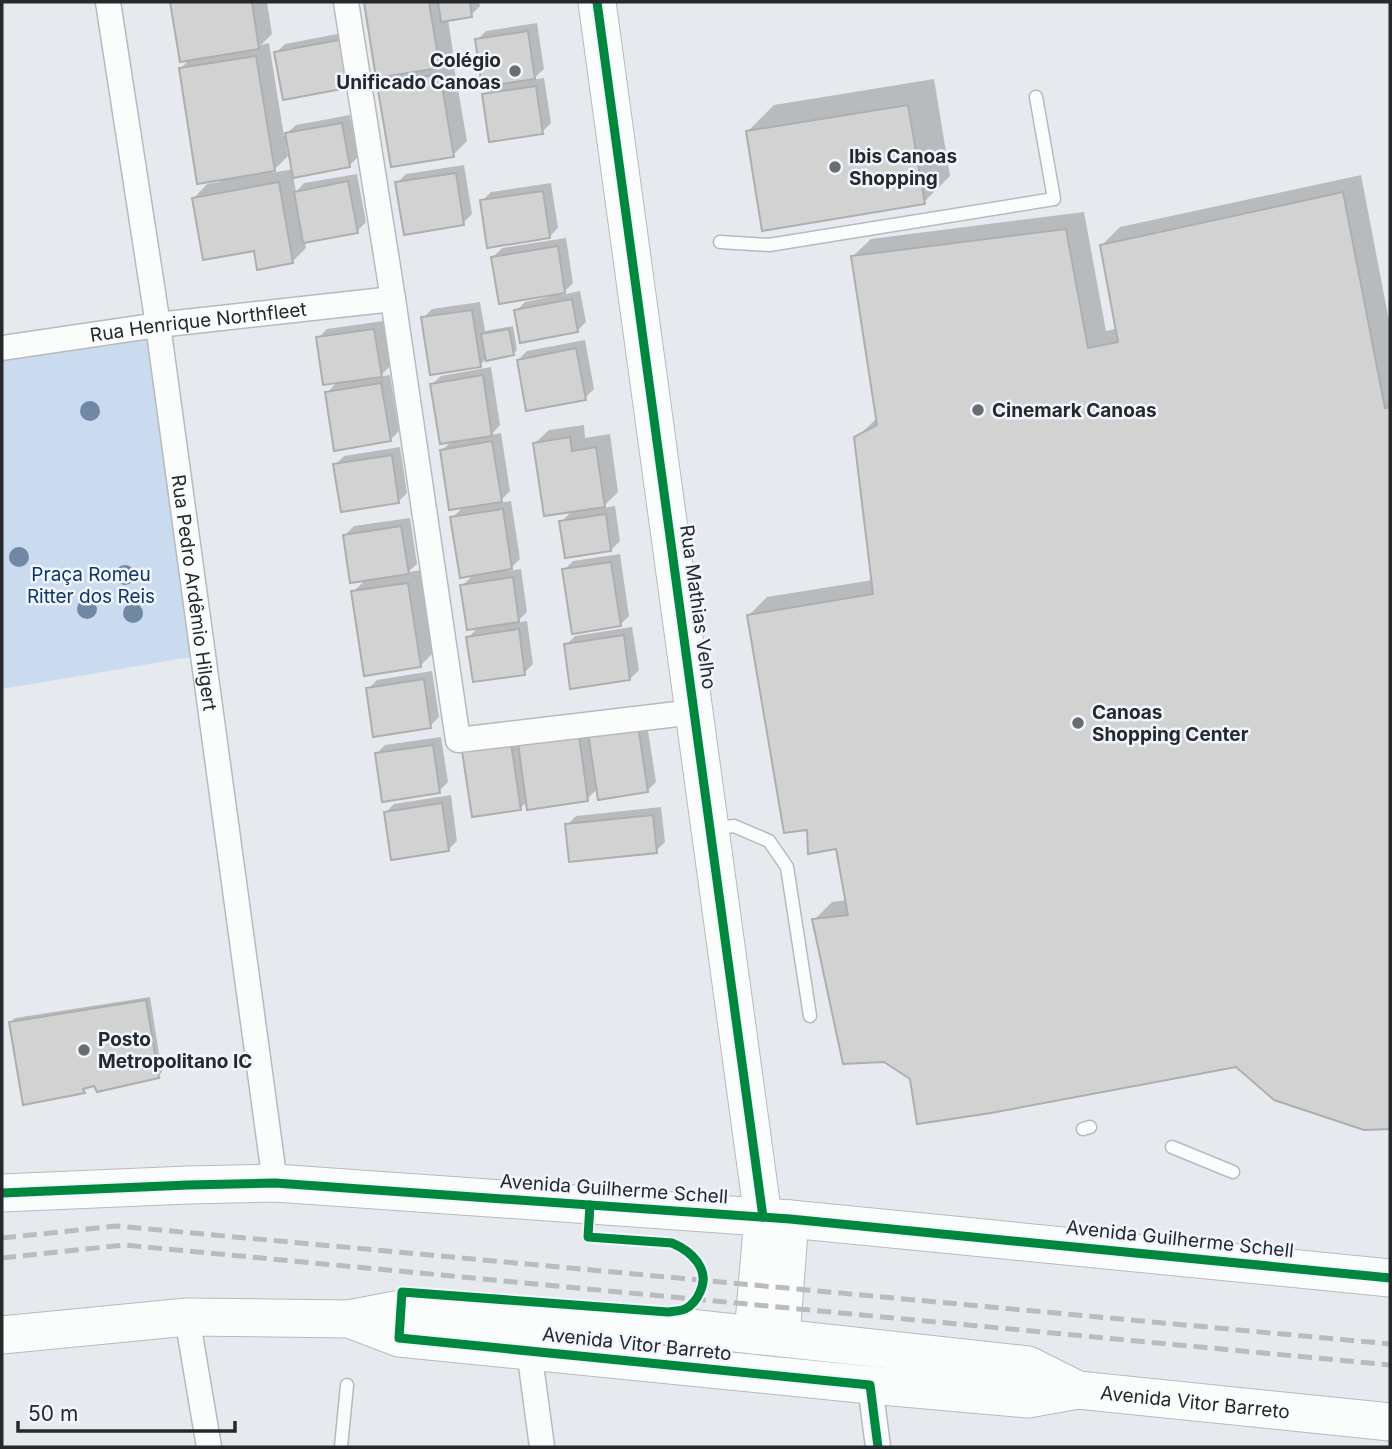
<svg xmlns="http://www.w3.org/2000/svg" width="1392" height="1449" font-family="Inter,sans-serif">
	<style>
		.green { fill: #cadbf0 }
		.shadow { fill: #0003; fill-rule: evenodd }
		.building { fill: #d2d2d3; stroke: #aeaeaf; stroke-width: 2 }
		.lines { fill: none; stroke-linecap: round; stroke-linejoin: round }
		.lane-casing { stroke: #b7babd; stroke-width: 15 }
		.street-casing { stroke: #b7babd; stroke-width: 27 }
		.secondary-casing { stroke: #b7babd; stroke-width: 39 }
		.lane { stroke: #fbfcfc; stroke-width: 12 }
		.street { stroke: #fbfcfc; stroke-width: 24 }
		.secondary { stroke: #fbfcfc; stroke-width: 37 }
		.rail { stroke: #babbbc; stroke-width: 5; stroke-dasharray: 14 7; stroke-linecap: butt }
		.cycleway-casing { stroke: #f1f6fe; stroke-width: 13 }
		.cycleway { stroke: #00873e; stroke-width: 9 }
		.tree { fill: #7088a3 }
		.poi-dot { fill: #696d70; stroke: #f1f6fe; stroke-width: 2.5 }
		.labels { text-anchor: middle; dominant-baseline: central; stroke-width: 5; stroke-linejoin: round; paint-order: stroke }
		.poi-label { font-size: 19px; font-weight: bold; fill: #26292c; stroke: #f1f6fe; text-anchor: start }
		.street-label { font-size: 19px; fill: #26292c; stroke: #f1f6fe }
		.park-label { font-size: 19px; fill: #0f3766; stroke: #f1f6fe }
	</style>
	<rect width="100%" height="100%" fill="#e6eaee"/>
	<path class="green" d="M147 337 191 657 2 689V358Z"/>
	<g class="shadow">
		<path d="M172 2H267L272 34 261 45 269 43 284 136 296 125 350 115 358 157 349 166 293 176 296 192 304 183 357 174 366 222 357 231 305 241 306 248 292 262 255 249 194 198 207 184 220 182 180 69 191 58 181 60ZM289 146 294 169 271 173 288 156 286 147Z"/>
		<path d="M365 2H479L480 6 471 15 448 19 453 52 443 63 453 61 467 141 453 155 379 85 389 74 378 76Z"/>
		<path d="M537 23 544 69 532 80 544 78 551 123 542 132 484 95 496 83 477 40 486 31Z"/>
		<path d="M353 31 361 76 276 53 285 44Z"/>
		<path d="M934 79 950 176 924 202 748 131 774 105Z"/>
		<path d="M464 165 472 214 463 223 397 183 406 174Z"/>
		<path d="M1361 175 1390 326V1127L1364 1128 1236 1065 912 1078 814 920 832 902 847 900 837 847 809 828 749 615 767 597 873 580 856 438 877 418 852 257 871 239 1084 212 1106 331 1118 328 1102 245 1120 227Z"/>
		<path d="M551 183 558 228 549 237 482 201 491 192Z"/>
		<path d="M566 238 573 283 561 295 580 291 586 322 577 331 516 311 525 302 548 297V294L493 257 502 248Z"/>
		<path d="M480 302 485 331 513 326 517 350 513 354 486 359 480 365 423 318 432 309Z"/>
		<path d="M383 321 390 366 379 377 390 375 399 431 390 440 327 393 338 381 318 338 327 329Z"/>
		<path d="M585 340 594 389 585 398 518 360 527 351Z"/>
		<path d="M491 367 500 425 491 435 501 433 510 491 498 503 511 501 520 559 508 571 521 569 527 612 516 623 527 621 533 664 524 673 468 638 479 626 462 586 474 574 452 518 464 506 442 450 452 441 432 384 441 376Z"/>
		<path d="M584 425 585 438 610 434 618 492 602 508 615 506 620 541 611 550 561 522 573 510 535 443 549 430Z"/>
		<path d="M400 447 407 493 398 502 335 465 344 456Z"/>
		<path d="M410 518 417 564 408 572 421 570 434 652 420 666 353 592 366 579 345 535 354 526Z"/>
		<path d="M620 554 629 616 620 625 564 570 573 561Z"/>
		<path d="M632 627 639 670 630 679 566 645 575 636Z"/>
		<path d="M432 671 439 717 430 726 368 689 377 680Z"/>
		<path d="M646 718 656 782 647 791 598 788 587 799 528 801 520 808 464 752Z"/>
		<path d="M441 737 448 782 439 791 376 754 385 745Z"/>
		<path d="M451 795 457 841 449 849 386 812 394 804Z"/>
		<path d="M661 807 665 842 656 851 567 825 576 816Z"/>
		<path d="M150 997 162 1072 158 1076 94 1084 87 1086 84 1092 11 1022 15 1018Z"/>
	</g>
	<g class="building">
		<path d="M170 2H252L259 49 180 62Z"/>
		<path d="M364 2H429L440 68 376 78Z"/>
		<path d="M438 2H470L472 17 441 22Z"/>
		<path d="M528 31 535 79 482 87 475 39Z"/>
		<path d="M344 39 353 87 283 100 274 52Z"/>
		<path d="M256 56 275 171 197 184 179 68Z"/>
		<path d="M440 74 454 157 391 167 377 84Z"/>
		<path d="M536 86 543 134 489 142 482 94Z"/>
		<path d="M908 105 925 204 762 231 746 131Z"/>
		<path d="M342 123 350 167 293 178 285 133Z"/>
		<path d="M456 173 464 225 404 235 395 182Z"/>
		<path d="M348 181 358 233 303 243 294 192Z"/>
		<path d="M279 182 293 263 257 270 254 251 203 260 192 198Z"/>
		<path d="M543 191 550 238 487 248 480 200Z"/>
		<path d="M1343 192 1385 408 1390 407V1129L1364 1130 1274 1100 1236 1067 991 1113 917 1124 910 1079 884 1062 843 1064 812 919 848 915 836 849 808 854 807 830 784 833 747 615 873 594 854 437 877 425 851 256 1066 229 1088 348 1118 342 1100 245Z"/>
		<path d="M558 246 565 293 499 304 491 257Z"/>
		<path d="M572 299 578 332 520 343 514 310Z"/>
		<path d="M472 310 481 367 430 375 421 317Z"/>
		<path d="M374 329 382 377 323 385 316 337Z"/>
		<path d="M509 329 514 355 486 361 481 334Z"/>
		<path d="M576 348 586 400 526 411 517 360Z"/>
		<path d="M483 375 492 436 440 444 430 384Z"/>
		<path d="M381 383 391 441 334 451 325 392Z"/>
		<path d="M570 437 572 451 596 447 605 507 544 516 533 443Z"/>
		<path d="M492 441 502 502 449 510 440 450Z"/>
		<path d="M392 455 399 503 341 512 333 464Z"/>
		<path d="M503 509 512 569 460 578 450 517Z"/>
		<path d="M606 514 611 551 565 558 559 521Z"/>
		<path d="M401 526 409 574 350 583 343 535Z"/>
		<path d="M611 562 621 626 572 634 562 569Z"/>
		<path d="M513 577 519 622 467 630 460 585Z"/>
		<path d="M408 583 421 667 364 676 351 591Z"/>
		<path d="M519 629 525 675 473 682 466 637Z"/>
		<path d="M624 635 630 680 570 689 564 644Z"/>
		<path d="M424 679 431 728 373 737 366 688Z"/>
		<path d="M638 726 648 792 598 800 588 733Z"/>
		<path d="M579 735 588 801 527 810 518 743Z"/>
		<path d="M511 743 521 810 472 817 462 751Z"/>
		<path d="M433 745 440 793 382 802 375 753Z"/>
		<path d="M442 803 449 851 391 860 384 812Z"/>
		<path d="M653 815 657 853 569 862 565 824Z"/>
		<path d="M146 1000 159 1078 97 1092 94 1086 83 1089 85 1093 23 1105 9 1022Z"/>
	</g>
	<g class="lines">
		<g class="lane-casing">
			<g id="lane">
				<path d="M720 242 769 245 1054 199 1036 97"/>
				<path d="M714 828 734 826 769 841 787 867 810 1016"/>
				<path d="M1083 1129 1090 1127"/>
				<path d="M1172 1147 1233 1172"/>
				<path d="M341 1447 347 1385"/>
			</g>
		</g>
		<g class="street-casing">
			<g id="street">
				<path id="s1" d="M108 2 158 325 275 1183"/>
				<path d="M346 2 393 299 458 740 694 712"/>
				<path id="s2" d="M2 348 158 325 393 299"/>
				<path d="M187 1317 209 1447"/>
				<path d="M529 1350 542 1447"/>
				<path d="M870 1385 878 1447"/>
			</g>
		</g>
		<g class="secondary-casing">
			<g id="secondary">
				<path d="M597 2 763 1217 753 1335"/>
				<path d="M2 1193 188 1185 275 1183 790 1219 1390 1278"/>
				<path d="M349 1319 401 1309 671 1326 1028 1365 1078 1390"/>
				<path id="s3" d="M2 1335 187 1317 349 1319 399 1338 870 1385 1028 1399 1078 1390 1390 1422"/>
				<path d="M781 1337 790 1219"/>
			</g>
		</g>
		<use href="#lane" class="lane"/>
		<use href="#street" class="street"/>
		<use href="#secondary" class="secondary"/>
		<g class="rail">
			<path d="M2 1238 117 1226 1390 1344"/>
			<path d="M2 1258 124 1245 1390 1365"/>
		</g>
		<g class="cycleway-casing">
			<g id="cycleway">
				<path d="M597 2 763 1217"/>
				<path d="M2 1193 188 1185 275 1183 790 1219 1390 1278"/>
				<path d="M590 1205 588 1237 672 1243C691 1251 711 1269 700 1292 697 1299 693 1305 685 1309 681 1311 674 1311 668 1312L402 1292 399 1338 870 1385 878 1447"/>
			</g>
		</g>
		<use href="#cycleway" class="cycleway"/>
	</g>
	<g class="tree">
		<circle cx="90" cy="411" r="10"/>
		<circle cx="19" cy="557" r="10"/>
		<circle cx="125" cy="575" r="10"/>
		<circle cx="87" cy="609" r="10"/>
		<circle cx="133" cy="613" r="10"/>
	</g>
	<g class="poi-dot">
		<circle cx="515" cy="71" r="7"/>
		<circle cx="835" cy="167" r="7"/>
		<circle cx="978" cy="410" r="7"/>
		<circle cx="1078" cy="723" r="7"/>
		<circle cx="84" cy="1050" r="7"/>
	</g>
	<g class="labels">
		<g class="poi-label">
			<text x="501" y="60" text-anchor="end">Colégio<tspan x="501" dy="22">Unificado Canoas</tspan></text>
			<text x="849" y="156">Ibis Canoas<tspan x="849" dy="22">Shopping</tspan></text>
			<text x="992" y="410">Cinemark Canoas</text>
			<text x="1092" y="712">Canoas<tspan x="1092" dy="22">Shopping Center</tspan></text>
			<text x="98" y="1039">Posto<tspan x="98" dy="22">Metropolitano IC</tspan></text>
		</g>
		<g class="street-label">
			<text stroke="none"><textPath href="#s2" startOffset="198">Rua Henrique Northfleet</textPath></text>
			<text stroke="none"><textPath href="#s1" startOffset="597">Rua Pedro Ardêmio Hilgert</textPath></text>
			<text transform="translate(698 607) rotate(82)">Rua Mathias Velho</text>
			<text transform="translate(614 1189) rotate(4)">Avenida Guilherme Schell</text>
			<text transform="translate(1180 1239) rotate(6)">Avenida Guilherme Schell</text>
			<text transform="translate(637 1344) rotate(6)">Avenida Vitor Barreto</text>
			<text stroke="none"><textPath href="#s3" startOffset="1202">Avenida Vitor Barreto</textPath></text>
		</g>
		<g class="park-label">
			<text x="91" y="574">Praça Romeu<tspan x="91" dy="22">Ritter dos Reis</tspan></text>
		</g>
	</g>
	<rect width="1392" height="1449" fill="none" stroke="#26292c" stroke-width="7"/>
	<path d="M18 1421v10h217v-10" fill="none" stroke="#26292c" stroke-width="3.5"/>
	<text x="28" y="1421" font-size="21" fill="#26292c" stroke="#f1f6fe" stroke-width="5" paint-order="stroke">50 m</text>
</svg>
